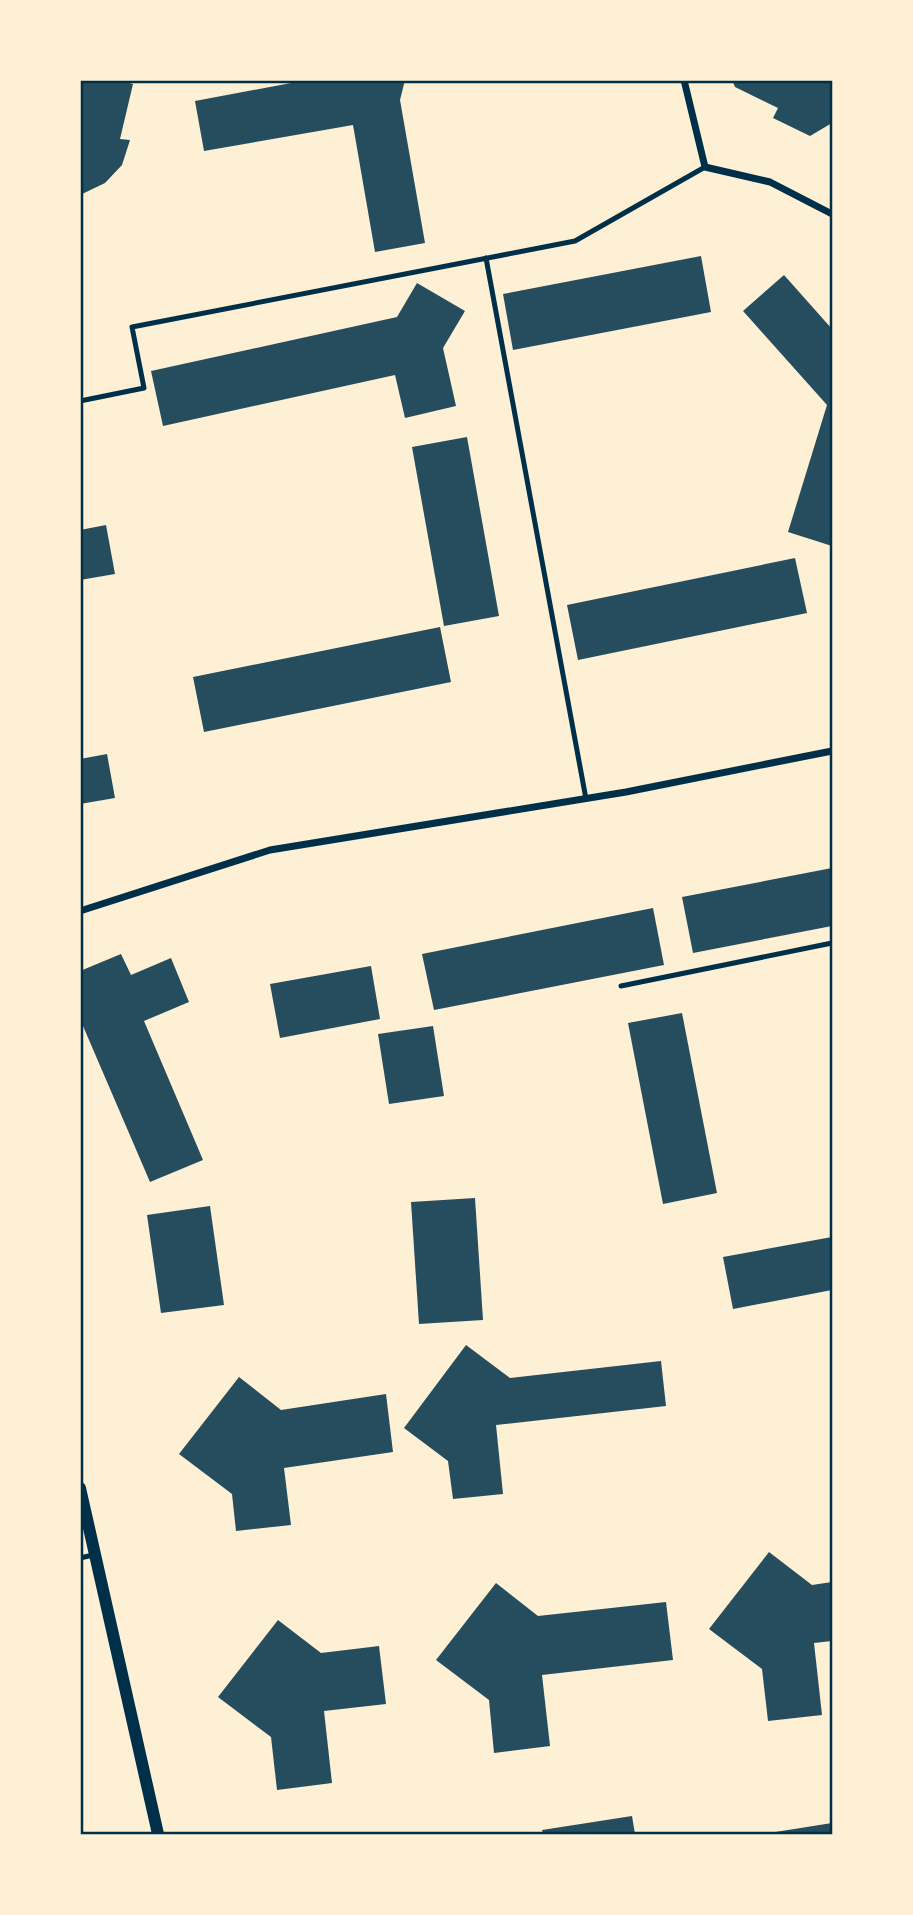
<svg xmlns="http://www.w3.org/2000/svg" width="913" height="1915" font-family="'Noto Sans',sans-serif">
	<style>
		.building { fill: #264d5e }
		.lines { fill: none; stroke-linecap: round; stroke-linejoin: round }
		.service { stroke: #003049; stroke-width: 5 }
		.minor { stroke: #003049; stroke-width: 7 }
		.tertiary { stroke: #003049; stroke-width: 12 }
		.neatline { fill: none; stroke: #003049; stroke-width: 2.5 }
	</style>
	<rect width="100%" height="100%" fill="#fdf0d5"/>
	<g class="building">
		<path d="M80 80H119L133 84 120 139 130 140 122 165 105 183 80 195Z"/>
		<path d="M307 80H405L400 100 425 243 375 252 353 125 204 151 195 101Z"/>
		<path d="M732 80H832V123L810 136 773 118 778 108 735 87Z"/>
		<path d="M701 256 711 312 513 350 503 294Z"/>
		<path d="M784 275 832 329V546L788 532 827 405 743 311Z"/>
		<path d="M417 283 465 311 443 348 456 406 405 418 395 375 163 426 151 371 397 317Z"/>
		<path d="M467 437 499 616 444 626 412 447Z"/>
		<path d="M106 525 115 574 80 580V530Z"/>
		<path d="M795 558 807 613 578 660 567 605Z"/>
		<path d="M440 627 451 682 204 732 193 677Z"/>
		<path d="M107 754 115 798 80 804V759Z"/>
		<path d="M832 868V926L693 953 682 897Z"/>
		<path d="M653 908 664 965 434 1010 422 954Z"/>
		<path d="M121 954 131 975 171 958 189 1002 144 1021 203 1160 150 1182 80 1019V971Z"/>
		<path d="M371 966 380 1019 280 1038 270 984Z"/>
		<path d="M682 1013 717 1193 663 1204 628 1023Z"/>
		<path d="M433 1026 444 1096 389 1104 378 1034Z"/>
		<path d="M475 1198 483 1320 419 1324 411 1202Z"/>
		<path d="M210 1206 224 1305 161 1313 147 1215Z"/>
		<path d="M832 1237V1290L733 1309 723 1257Z"/>
		<path d="M466 1345 510 1378 661 1361 666 1406 496 1425 503 1494 453 1499 448 1461 404 1428Z"/>
		<path d="M239 1377 281 1410 386 1394 393 1452 284 1468 291 1525 236 1531 232 1494 179 1454Z"/>
		<path d="M769 1552 812 1585 832 1582V1641L814 1643 822 1715 768 1721 762 1669 709 1629Z"/>
		<path d="M496 1583 538 1616 666 1602 673 1660 542 1675 550 1746 494 1753 489 1700 436 1660Z"/>
		<path d="M278 1620 321 1653 379 1646 386 1704 324 1711 332 1783 277 1790 271 1737 218 1697Z"/>
		<path d="M632 1816 635 1834H543L542 1830Z"/>
		<path d="M832 1823V1834H769V1833Z"/>
	</g>
	<g class="lines">
		<g class="service">
			<path d="M486 258 586 799"/>
			<path d="M80 401 144 388 132 327 575 241 705 167"/>
			<path d="M621 986 832 943"/>
			<path d="M80 1558 93 1555"/>
		</g>
		<g class="minor">
			<path d="M684 80 705 167 770 182 832 214"/>
			<path d="M80 911 270 850 626 792 832 751"/>
		</g>
		<path class="tertiary" d="M80 1488 158 1834"/>
	</g>
	<rect width="913" height="1915" fill="none" stroke="#fdf0d5" stroke-width="164"/>
	<rect x="82" y="82" width="749" height="1751" class="neatline"/>
</svg>
